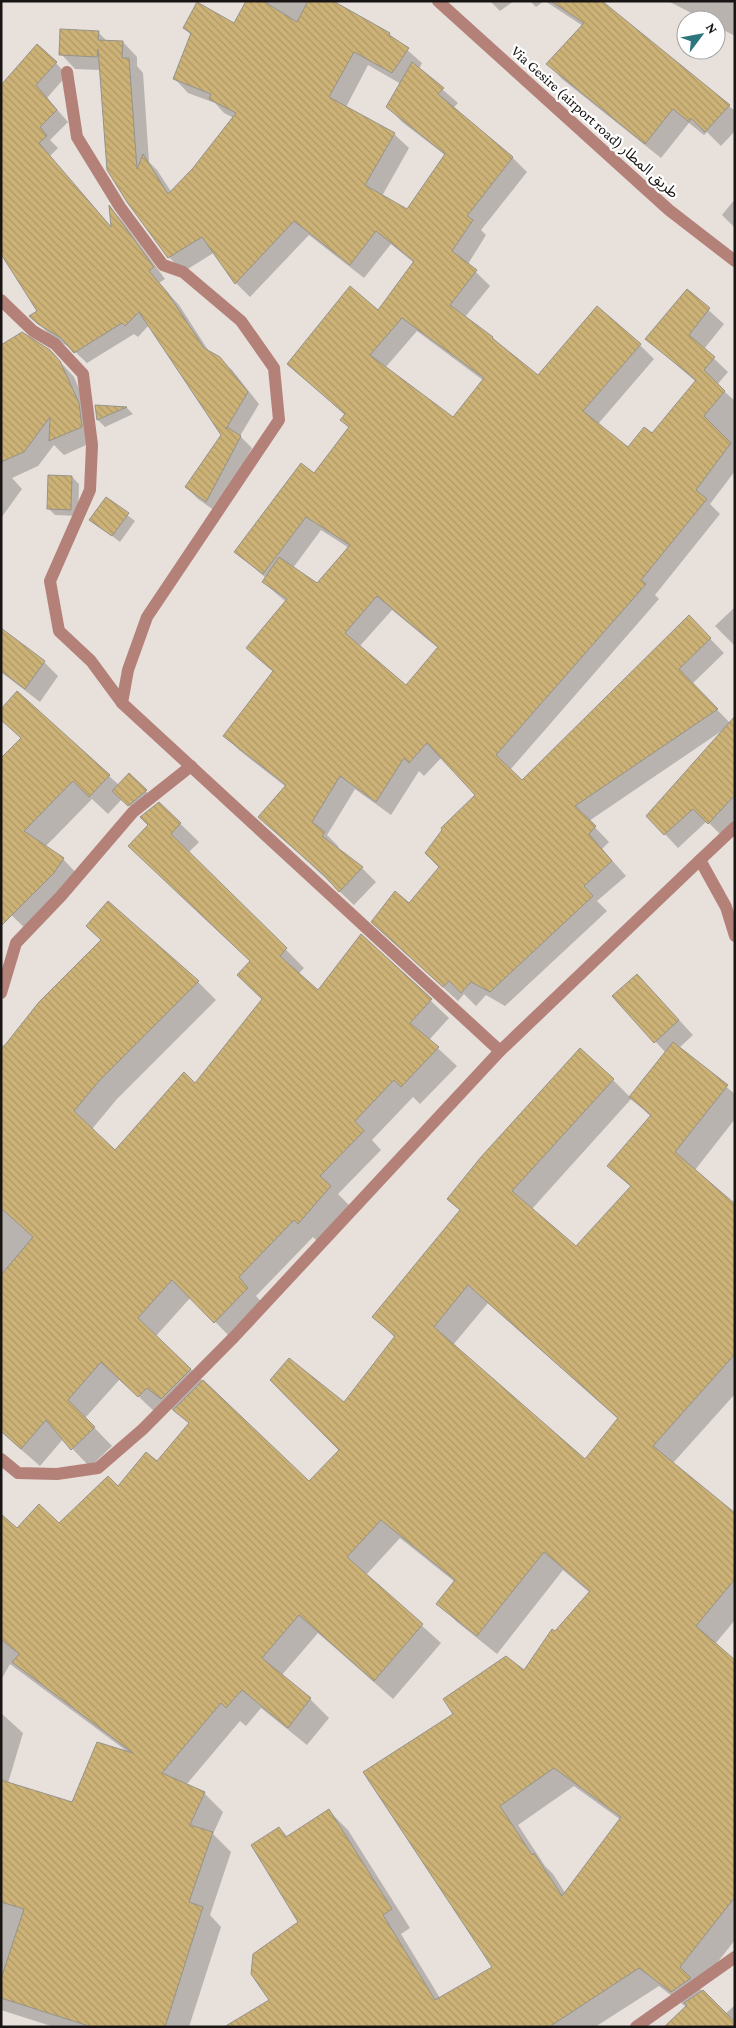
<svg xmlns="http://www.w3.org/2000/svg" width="736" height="2028" font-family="'Crimson Pro','Noto Sans Arabic',serif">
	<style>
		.shadow { fill: #0003; fill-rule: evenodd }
		.building { fill: url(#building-back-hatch); stroke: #96938c; fill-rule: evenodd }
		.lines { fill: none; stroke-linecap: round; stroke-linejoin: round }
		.street { stroke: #b48179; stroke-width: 12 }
		.labels { text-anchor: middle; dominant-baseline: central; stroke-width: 4.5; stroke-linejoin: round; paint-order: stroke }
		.street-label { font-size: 15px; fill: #181514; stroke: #fff }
	</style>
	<defs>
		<pattern id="building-back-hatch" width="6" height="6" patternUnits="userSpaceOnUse" patternTransform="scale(1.25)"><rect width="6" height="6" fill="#ccb276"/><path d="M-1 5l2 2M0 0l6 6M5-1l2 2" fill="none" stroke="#ae9865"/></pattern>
	</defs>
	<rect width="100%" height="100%" fill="#e7e0db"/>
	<g class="shadow">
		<path d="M248 1H334L389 34 422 63 419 69 458 103 453 108 513 158 527 172 481 230 486 235 468 264 490 286 465 317 493 338 538 377 640 345 654 359 598 424 628 449 653 435 696 382 647 339 687 291 724 324 704 349 728 372 717 385 735 401V471L710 504 720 514 655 595 659 599 510 770 522 782 689 617 724 653 692 684 731 724 735 740V823L722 836 707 821 678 848 648 816 723 730 589 821 609 842 602 849 626 876 597 901 607 911 505 1006 486 995 476 1006 464 994 458 1001 387 936 409 904 440 867 477 795 442 757 424 776 419 771 391 815 355 789 327 835 339 847 337 849 362 868 376 882 354 905 260 817 286 787 239 750 225 736 274 672 247 648 286 602 263 582 266 578 235 552 315 475 349 428 342 420 345 415 289 364 378 312 414 263 391 244 364 278 309 235 250 297 236 283 215 252 183 272 169 257 101 70 75 69 61 54 98 32 108 42H123L137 57V66L143 73 149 162 157 170 172 193 194 169 234 118 224 113 215 103 188 93 174 78 191 35 184 28 234 25ZM368 65 401 84 388 107 402 122 445 155 407 210 382 196 409 148 394 134 346 107ZM417 331 484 381 454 419 385 368ZM321 530 349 548 318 585 293 568ZM392 610 438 648 406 687 359 647Z"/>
		<path d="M490 1H514L500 11Z"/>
		<path d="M530 1H544L536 7Z"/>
		<path d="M545 1H600L729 106 735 111V131L721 146 707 132 704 135 689 123 661 158 562 79 548 64 583 26Z"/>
		<path d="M668 1H735V36L716 26V20H705Z"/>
		<path d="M56 63 67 75 47 98 68 122 50 140 58 148 50 156 112 228 111 209 121 219 165 279 159 283 179 305 210 353 219 358 232 370 259 404 240 436 252 448 218 513 198 499 186 487 223 435 149 325 138 337 134 334 87 363 72 349 51 336 31 316 38 311 1 250V84L3 86Z"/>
		<path d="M735 199V228L722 215Z"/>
		<path d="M1 346 49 351 64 366 74 377 92 419 95 441 64 455 54 445 38 466 12 478 22 489 1 518Z"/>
		<path d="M96 406 127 408 133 414 105 427 98 420Z"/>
		<path d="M72 477 79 484 78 516 55 515 48 508Z"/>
		<path d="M106 499 135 521 120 542 91 520Z"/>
		<path d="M735 607V646L715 626Z"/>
		<path d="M1 654 44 662 58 676 40 702 1 672Z"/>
		<path d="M17 693 119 785 129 775 153 798 136 812 122 799 108 814 92 799 45 847 63 859 81 878 30 933 1 905 22 739 1 719Z"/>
		<path d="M159 803 199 842 189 852 304 968 298 974 318 992 362 936 449 1018 429 1040 457 1066 420 1104 413 1097 372 1140 381 1150 338 1194 349 1205 317 1241 313 1237 256 1296 265 1306 233 1340 191 1297 156 1336 309 1483 341 1450 344 1404 395 1338 374 1316 613 1080 630 1097 666 1053 614 996 651 990 693 1035 679 1048 735 1094V1119L695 1170 735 1205V1394L673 1463 735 1514V1620L715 1644 735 1747V1940L698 1987 725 2014 735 2005V2027L686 2007 659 1986 595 2027H243L271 2001 300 1922 279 1828 288 1837 329 1811 348 1830 410 1928 401 1934 440 1998 494 1968 365 1773 525 1672 590 1593 563 1570 497 1654 457 1622 438 1603 455 1582 400 1538 366 1575 441 1643 393 1699 318 1633 281 1676 310 1699 329 1718 307 1745 261 1708 246 1726 240 1721 186 1785 204 1793 223 1812 213 1834 231 1852 210 1915 221 1927 189 2027H54L1 2010V1713L23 1733 8 1783 72 1803 128 1752 10 1664 1 1680V1516L17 1529 59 1525 157 1463 190 1424 166 1405 157 1414 120 1379 85 1418 112 1446 90 1467 63 1439 40 1466 1 1432V1043L5 1047 102 941 108 903 198 982 216 1000 117 1099 92 1129 116 1151 195 1085 263 999 251 961 150 825ZM632 1098 651 1117 609 1166 631 1187 576 1247 531 1210ZM488 1303 618 1419 585 1461 453 1345ZM574 1786 621 1820 566 1894 553 1874 545 1866 518 1825Z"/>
	</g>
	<g class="building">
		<path d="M246 1H263L297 22 308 1H333L390 33 389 35 409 48 392 73 354 52 329 97 395 133 365 185 407 209 445 154 386 107 412 62 444 88 438 94 513 157 467 216 473 220 452 251 477 270 450 305 493 337 492 338 538 375 597 306 641 344 583 411 628 447 644 427 652 433 696 380 645 339 687 289 710 308 689 335 715 357 704 370 725 391 704 416 731 443 696 490 707 499 641 580 646 584 496 755 522 780 689 615 711 638 679 669 718 709 575 806 596 826 589 834 612 861 584 886 593 896 490 992 471 982 461 993 449 981 443 987 371 922 395 891 409 903 439 867 425 853 442 830 441 828 475 795 427 743 409 763 404 758 376 802 340 776 312 822 325 832 322 836 363 867 339 892 325 876 258 817 286 785 223 736 273 671 246 648 287 599 262 582 279 557 317 583 350 545 306 517 263 574 234 552 301 463 314 473 349 427 340 420 345 414 287 364 350 286 378 310 414 261 376 231 350 265 294 221 235 284 202 237 168 258 127 202 107 170 98 49 97 57 59 55 60 29 99 31 98 40 123 41 122 58H129L137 169 143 154 168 194 193 168 236 113 209 99 211 94 173 79 191 33 183 28 197 2 234 23ZM402 318 484 378 453 417 370 355ZM377 596 438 647 406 685 345 633Z"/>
		<path d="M551 1H602L730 105 705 132 691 118 689 122 673 109 645 144 546 64 584 23Z"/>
		<path d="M37 44 57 62 36 85 57 110 40 127 47 136 39 143 111 227 109 205 154 267 149 271 167 292 204 348 220 357 248 392 226 429 227 427 241 436 206 502 185 487 221 435 139 312 125 326 122 323 74 353 61 338 38 324 29 316 37 311 1 254V85Z"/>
		<path d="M22 332 50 350 60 361 79 403 82 427 49 441 50 417 24 452 1 462V345Z"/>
		<path d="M95 405 127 407 97 420Z"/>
		<path d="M48 475 72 476 71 510 47 509Z"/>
		<path d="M106 497 129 513 112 536 89 520Z"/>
		<path d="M1 628 45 661 25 689 1 671Z"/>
		<path d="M17 691 110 775 89 797 73 781 24 831 64 858 54 873 1 926V758L21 738 1 720V709Z"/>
		<path d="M735 716V795L708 824 693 809 664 835 646 816Z"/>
		<path d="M129 773 147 790 128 806 112 791Z"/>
		<path d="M159 802 181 823 171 834 287 948 280 956 318 990 361 934 432 999 410 1023 439 1047 401 1087 394 1080 355 1121 364 1131 320 1176 331 1186 298 1224 294 1220 239 1277 248 1288 214 1323 172 1280 138 1318 191 1369 161 1399 147 1388 138 1397 101 1362 68 1400 95 1427 71 1450 46 1420 21 1449 1 1431V1275L33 1237 1 1208V1050L39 1002 101 940 86 926 108 901 199 981 99 1081 74 1111 115 1150 184 1072 195 1083 262 999 237 975 250 961 128 846 148 825 140 817Z"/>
		<path d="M637 974 679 1020 654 1043 612 996Z"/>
		<path d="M673 1042 728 1085 675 1152 735 1204V1354L653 1446 735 1513V1579L696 1626 735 1660V1897L680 1967 691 1978 671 1992 639 1968 549 2027H224L269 2000 251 1974 253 1954 298 1922 251 1845 279 1827 286 1837 329 1809 392 1909 383 1915 435 2000 492 1967 363 1772 453 1714 443 1699 506 1656 524 1670 552 1629 555 1631 590 1591 544 1552 477 1636 436 1604 455 1580 381 1520 347 1557 423 1624 374 1681 299 1615 262 1658 311 1698 288 1728 242 1690 226 1708 221 1703 162 1773 205 1792 190 1825 213 1832 189 1902 203 1907 165 2027H92L1 1998V1979L24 1909 1 1902V1780L72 1802 97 1742 133 1753 12 1662 19 1654 1 1639V1514L17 1528 39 1504 59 1523 108 1476 118 1486 146 1452 157 1461 189 1423 173 1410 203 1380 309 1481 339 1450 270 1380 289 1358 344 1402 395 1336 372 1317 460 1210 447 1199 481 1157 580 1048 614 1079 512 1191 576 1246 631 1186 607 1166 651 1115 629 1097ZM468 1285 618 1418 585 1459 434 1327ZM554 1768 621 1817 562 1896 534 1853 532 1855 500 1806Z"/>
		<path d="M703 1990 735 2022V2027H664L687 2005 684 2003Z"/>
	</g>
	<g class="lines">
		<g class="street">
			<path d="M438 1 669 210 735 261"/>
			<path d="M67 72 77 137 120 207 163 265 183 272 241 321 274 368 279 420 147 617 128 670 122 703 500 1051"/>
			<path d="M1 300 33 331 55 344 83 374 92 445 90 490 50 581 59 631 91 661 122 703"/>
			<path d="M735 827 700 860 726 907 735 936"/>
			<path d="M1 993 16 943 61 896 133 812 191 766"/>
			<path d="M1 1459 18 1473 57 1474 98 1468 143 1429 234 1337 500 1051 700 860"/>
			<path d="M636 2027 735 1957"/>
		</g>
	</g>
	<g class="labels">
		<g class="street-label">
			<text transform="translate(595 122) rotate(42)">Via Gesire (airport road) طريق المطار</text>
		</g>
	</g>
	<rect width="736" height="2028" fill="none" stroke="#181514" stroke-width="5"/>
	<g transform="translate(701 35) rotate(58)"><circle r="24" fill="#ffffff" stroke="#a3a1a1"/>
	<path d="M0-4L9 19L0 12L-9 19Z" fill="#2d767d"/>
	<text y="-8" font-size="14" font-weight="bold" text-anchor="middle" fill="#181514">N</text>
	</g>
</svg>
